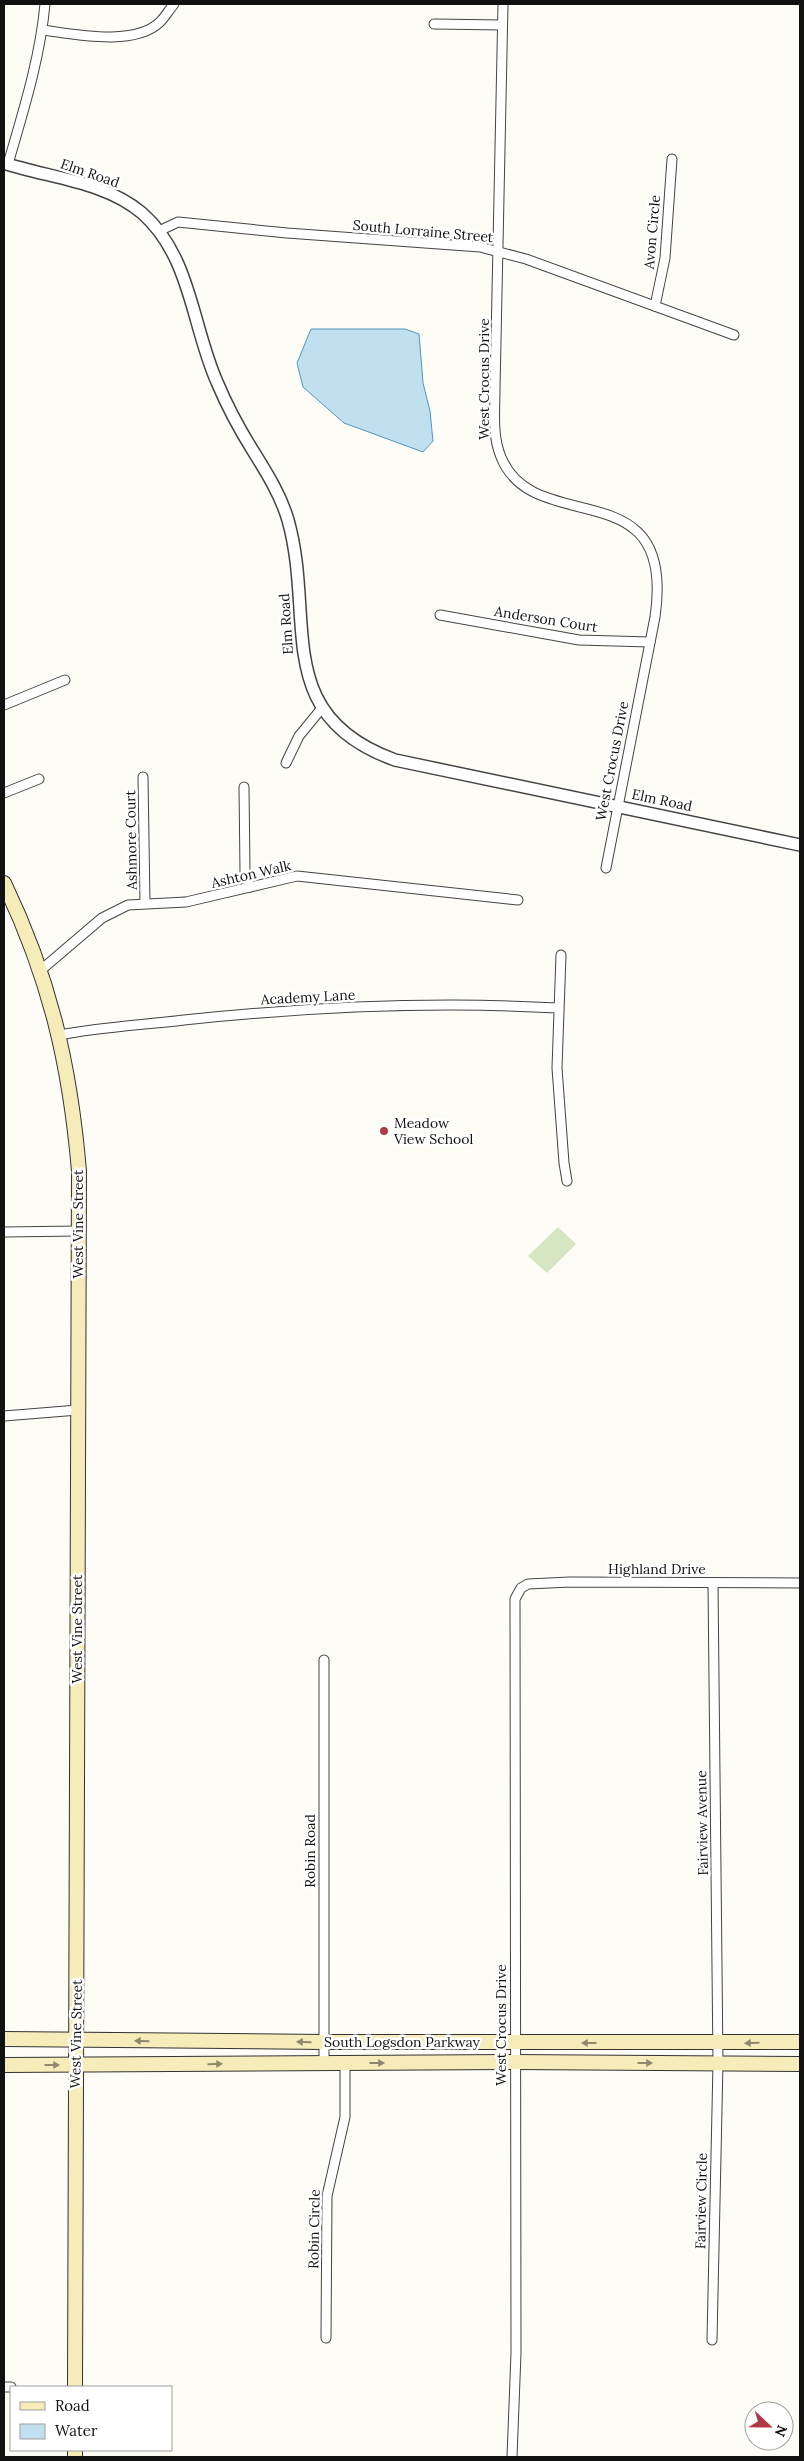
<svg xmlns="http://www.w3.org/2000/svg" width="804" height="2461" font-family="Lora,serif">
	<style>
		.grass { fill: #d6e5c2 }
		.water { fill: #c0e0ef; stroke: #5096bd }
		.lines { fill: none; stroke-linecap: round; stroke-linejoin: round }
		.minor-casing { stroke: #444; stroke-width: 11 }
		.tertiary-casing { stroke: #444; stroke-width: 14 }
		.secondary-casing { stroke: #333; stroke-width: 16 }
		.minor { stroke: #fff; stroke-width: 9 }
		.tertiary { stroke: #fff; stroke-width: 11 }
		.secondary { stroke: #f5ecb9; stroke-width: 14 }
		.oneway { fill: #8e896d }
		.poi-dot { fill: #b13944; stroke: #fff; stroke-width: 2 }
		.labels { text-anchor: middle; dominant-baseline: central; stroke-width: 5; stroke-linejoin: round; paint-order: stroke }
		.street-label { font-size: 14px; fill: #111; stroke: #fff }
		.poi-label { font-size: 14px; fill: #111; stroke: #fff; text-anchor: start }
	</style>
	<rect width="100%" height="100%" fill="#fefcf6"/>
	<path class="grass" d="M558 1227 576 1244 547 1273 528 1256Z"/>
	<path class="water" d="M311 329H405L419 334 423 383 430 411 433 441 423 452 344 423 303 387 297 363Z"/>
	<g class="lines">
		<g class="minor-casing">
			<g id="minor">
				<path d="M503 4 495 389C495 411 492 436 501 457 534 540 677 467 655 617L606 868"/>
				<path d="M434 24 502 25"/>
				<path d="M43 30C74 34 134 47 160 22 165 17 169 10 174 4"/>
				<path d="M8 164C23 112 40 59 45 4"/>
				<path d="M159 231 178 222 287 233 480 247 526 259 734 335"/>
				<path d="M655 306 665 258 672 159"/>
				<path d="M440 615 579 640 650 642"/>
				<path d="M4 705 65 680"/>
				<path d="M286 763 299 736 322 708"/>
				<path d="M143 777 145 903"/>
				<path d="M244 787 245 872 250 887"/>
				<path d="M4 793 39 779"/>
				<path d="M561 955 557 1068 564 1163 567 1181"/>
				<path d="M41 970 102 918 128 905 186 902 297 876 518 900"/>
				<path d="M60 1035C100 1027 143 1025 184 1020 308 1007 434 1001 558 1008"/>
				<path d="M4 1232 78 1231"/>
				<path d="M4 1416 78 1410"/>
				<path d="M324 1660V2063"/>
				<path d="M326 2338 327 2196 345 2117V2063"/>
				<path d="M712 2340 718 2063 713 1583"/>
				<path d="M4 2387H11"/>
				<path d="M512 2457 516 2353 515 1599 521 1588 528 1584 570 1582 800 1583"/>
			</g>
		</g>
		<g class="tertiary-casing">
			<path id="tertiary" d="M4 163C49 178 104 181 142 213 191 256 192 326 217 382 227 406 241 432 255 454 268 475 281 496 288 520 316 619 270 715 395 760L800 845"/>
		</g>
		<g class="secondary-casing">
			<g id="secondary">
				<path d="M4 883C50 979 70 1065 79 1171L75 2387"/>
				<path d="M4 2039 324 2042H800"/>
				<path d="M4 2065 514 2062 800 2064"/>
				<path d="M75 2450V2457"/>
			</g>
		</g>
		<use href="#minor" class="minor"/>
		<use href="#tertiary" class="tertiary"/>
		<use href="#secondary" class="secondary"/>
	</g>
	<defs><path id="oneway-solid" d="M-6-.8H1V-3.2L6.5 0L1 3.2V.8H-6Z" transform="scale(1.25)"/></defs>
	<g class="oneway">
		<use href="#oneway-solid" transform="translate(142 2041) rotate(-179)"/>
		<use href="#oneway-solid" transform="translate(304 2042) rotate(-179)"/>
		<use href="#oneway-solid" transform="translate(589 2043) rotate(-180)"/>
		<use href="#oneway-solid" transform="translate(752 2043) rotate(179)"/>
		<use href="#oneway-solid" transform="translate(377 2063)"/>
		<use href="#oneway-solid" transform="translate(645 2063)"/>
		<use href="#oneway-solid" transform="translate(215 2064) rotate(-1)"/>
		<use href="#oneway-solid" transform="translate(52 2065)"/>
	</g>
	<circle class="poi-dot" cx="384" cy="1131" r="5"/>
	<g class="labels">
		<g class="street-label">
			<text transform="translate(90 173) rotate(19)">Elm Road</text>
			<text transform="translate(423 231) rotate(5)">South Lorraine Street</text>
			<text transform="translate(652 232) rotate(-85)">Avon Circle</text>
			<text transform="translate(484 379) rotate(-90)">West Crocus Drive</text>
			<text transform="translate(546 619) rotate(9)">Anderson Court</text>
			<text transform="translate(286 624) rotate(-94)">Elm Road</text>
			<text transform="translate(612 761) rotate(-79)">West Crocus Drive</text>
			<text transform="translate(662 800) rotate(12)">Elm Road</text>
			<text transform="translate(131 840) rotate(-91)">Ashmore Court</text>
			<text transform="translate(251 874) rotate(-13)">Ashton Walk</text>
			<text transform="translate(308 997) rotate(-3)">Academy Lane</text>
			<text transform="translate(78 1224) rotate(-90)">West Vine Street</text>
			<text x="657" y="1569">Highland Drive</text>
			<text transform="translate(77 1629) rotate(-90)">West Vine Street</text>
			<text transform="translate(702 1823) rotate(-91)">Fairview Avenue</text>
			<text transform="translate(310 1851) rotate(-90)">Robin Road</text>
			<text transform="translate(501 2025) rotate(-90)">West Crocus Drive</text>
			<text transform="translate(76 2034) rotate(-89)">West Vine Street</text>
			<text x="402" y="2042">South Logsdon Parkway</text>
			<text transform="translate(701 2201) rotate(-89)">Fairview Circle</text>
			<text transform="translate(314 2229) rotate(-89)">Robin Circle</text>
		</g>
		<g class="poi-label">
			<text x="394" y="1123">Meadow<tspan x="394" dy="16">View School</tspan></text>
		</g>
	</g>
	<rect width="804" height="2461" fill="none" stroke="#111111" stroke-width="10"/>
	<rect x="10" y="2386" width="162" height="65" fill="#ffffff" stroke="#a0a0a0"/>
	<rect x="20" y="2402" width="25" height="8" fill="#f5ecb9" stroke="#a0a0a0"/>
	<text x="55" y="2411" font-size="15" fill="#111111">Road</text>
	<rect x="20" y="2424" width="25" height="15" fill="#c0e0ef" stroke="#a0a0a0"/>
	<text x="55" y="2436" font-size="15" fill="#111111">Water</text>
	<g transform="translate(769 2426) rotate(112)"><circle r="24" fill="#ffffff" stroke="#a0a0a0"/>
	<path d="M0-4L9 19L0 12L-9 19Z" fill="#b13944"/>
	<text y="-8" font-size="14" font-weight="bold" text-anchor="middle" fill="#111111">N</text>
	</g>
</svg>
